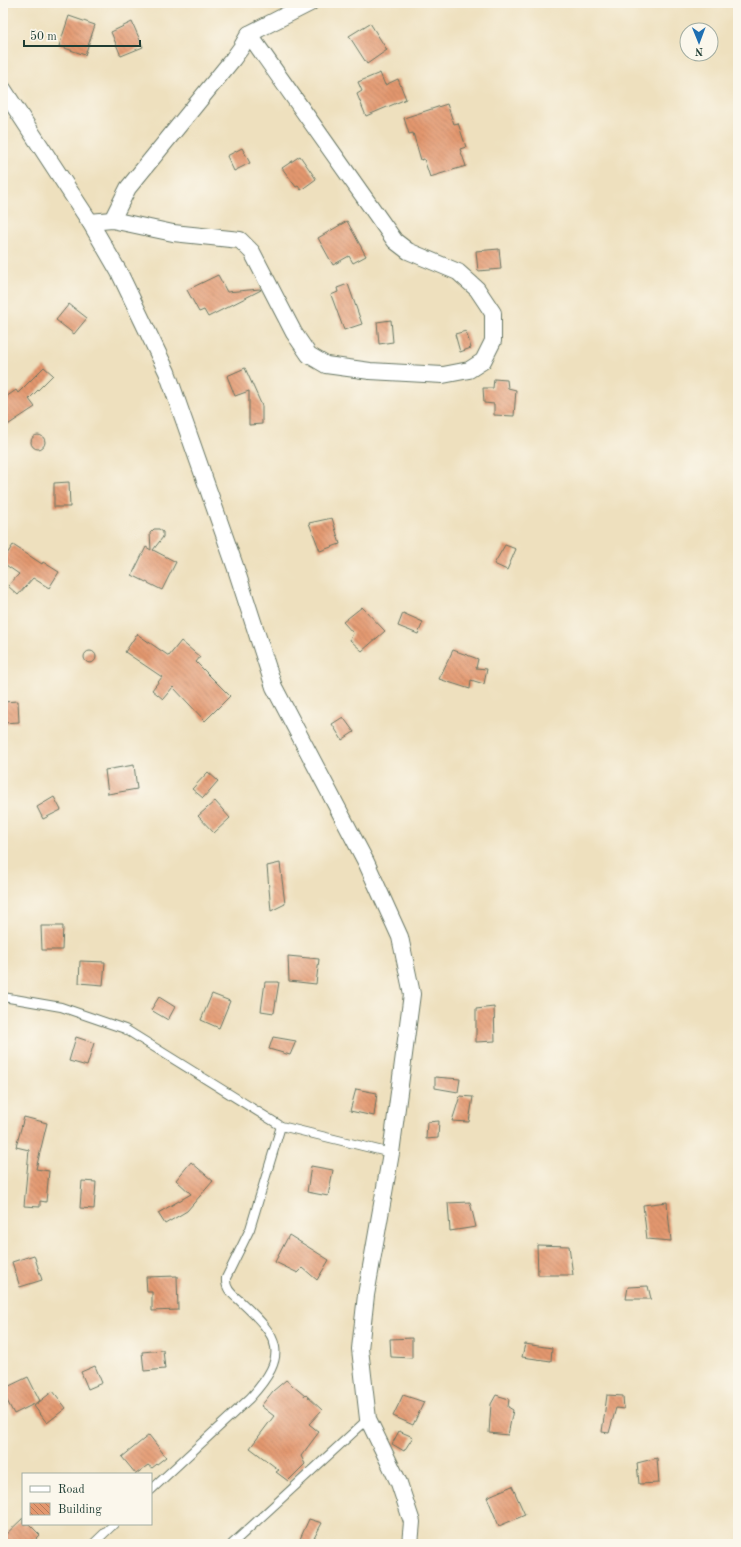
<svg xmlns="http://www.w3.org/2000/svg" width="741" height="1547" font-family="'Old Standard TT',serif">
	<style>
		.building { fill: url(#building-back-hatch) }
		.lines { fill: none; stroke-linecap: round; stroke-linejoin: round }
		.lane-casing { stroke: #677664; stroke-width: 10 }
		.street-casing { stroke: #677664; stroke-width: 18 }
		.lane { stroke: #fff; stroke-width: 8 }
		.street { stroke: #fff; stroke-width: 16 }
	</style>
	<defs>
		<pattern id="building-back-hatch" width="6" height="6" patternUnits="userSpaceOnUse"><rect width="6" height="6" fill="#e3976e"/><path d="M-1 5l2 2M0 0l6 6M5-1l2 2" fill="none" stroke="#b77c5b"/></pattern>
	</defs>
	<rect width="100%" height="100%" fill="#fbf7ec"/>
	<filter id="ink" filterUnits="userSpaceOnUse"><feTurbulence type="fractalNoise" baseFrequency=".025" numOctaves="2"/><feDisplacementMap in="SourceGraphic" scale="8" xChannelSelector="R" yChannelSelector="G"/><feConvolveMatrix kernelMatrix="1 2 1 2 8 2 1 2 1" color-interpolation-filters="sRGB"/></filter>
	<filter id="wash" filterUnits="userSpaceOnUse"><feTurbulence type="fractalNoise" baseFrequency=".012" numOctaves="4" result="noise"/><feDisplacementMap in="SourceGraphic" scale="16" xChannelSelector="R" yChannelSelector="G"/><feGaussianBlur stdDeviation="0.9" result="paint"/><feColorMatrix in="noise" values="0 0 0 0 0 0 0 0 0 0 0 0 0 0 0 0 0 1.4 0 .05"/><feComposite in="paint" operator="in"/></filter>
	<g filter="url(#wash)">
		<rect width="100%" height="100%" fill="#eee0be"/>
		<g id="blocks">
			<g class="building">
				<path d="M69 16 95 25 85 55 59 46Z"/>
				<path d="M132 22 143 47 121 56 111 32Z"/>
				<path d="M370 23 387 50 367 64 349 36Z"/>
				<path d="M380 73 385 85 398 79 406 99 366 116 357 94 362 91 358 82Z"/>
				<path d="M447 104 454 124 458 123 466 147 460 149 466 166 430 177 424 159 421 160 413 133 409 134 404 118Z"/>
				<path d="M242 148 250 163 234 171 227 156Z"/>
				<path d="M300 156 316 179 301 190 298 186 296 187 282 168Z"/>
				<path d="M347 221 366 256 353 263 349 256 333 265 318 238Z"/>
				<path d="M499 249 501 269 478 271 476 251Z"/>
				<path d="M218 275 227 292 260 289 261 290 208 317 204 310 199 312 187 290Z"/>
				<path d="M348 284 362 324 344 330 331 295 338 292 337 288Z"/>
				<path d="M69 304 87 318 74 334 56 320Z"/>
				<path d="M391 320 393 342 379 344 377 322Z"/>
				<path d="M466 331 471 348 460 352 455 334Z"/>
				<path d="M44 367 53 375 29 399 35 407 3 428V399L16 390 18 393Z"/>
				<path d="M245 368 262 406V424L249 425V391L235 396 227 376Z"/>
				<path d="M494 379 507 380 508 388 516 390 514 416 494 415V404L484 403 483 388H493Z"/>
				<circle cx="38" cy="442" r="7"/>
				<path d="M69 482 70 507H54V483Z"/>
				<path d="M332 518 340 544 320 551 309 523Z"/>
				<path d="M154 529H159L163 532V537L153 550 176 562 162 590 132 575 146 547 151 550 150 533Z"/>
				<path d="M13 545 42 564 43 562 59 572 49 588 33 578 18 595 8 586 19 574 3 563V560Z"/>
				<path d="M505 545 516 549 507 570 494 564Z"/>
				<path d="M362 607 385 631 362 651 350 640 353 633 343 622Z"/>
				<path d="M403 613 423 622 418 634 398 626Z"/>
				<path d="M137 634 169 656 181 641 200 657 196 662 230 696 205 721 173 687 163 699 152 690 162 677 125 652Z"/>
				<path d="M453 650 478 659 476 668 487 669 484 684 471 680 470 689 439 679Z"/>
				<circle cx="90" cy="657" r="6"/>
				<path d="M18 701 19 722 3 723V702Z"/>
				<path d="M343 717 354 732 342 740 332 724Z"/>
				<path d="M134 765 137 789 108 794 105 770Z"/>
				<path d="M208 772 218 781 203 798 192 789Z"/>
				<path d="M54 797 61 810 43 819 37 807Z"/>
				<path d="M215 801 230 818 214 833 198 816Z"/>
				<path d="M280 863 285 904 271 911 267 866Z"/>
				<path d="M41 926H63L62 950H42Z"/>
				<path d="M288 956 319 959 316 984 289 981Z"/>
				<path d="M80 961 105 962 103 985 79 983Z"/>
				<path d="M265 982H279L274 1013 261 1011Z"/>
				<path d="M212 994 230 1001 219 1028 201 1020Z"/>
				<path d="M159 997 175 1007 168 1020 151 1010Z"/>
				<path d="M494 1007 495 1041 476 1042V1009Z"/>
				<path d="M76 1037 94 1043 87 1066 69 1061Z"/>
				<path d="M273 1037 296 1041 290 1055 269 1049Z"/>
				<path d="M435 1077 460 1079 458 1092 435 1088Z"/>
				<path d="M356 1089 377 1093 374 1116 350 1111Z"/>
				<path d="M460 1096 473 1097 469 1122 452 1121Z"/>
				<path d="M24 1117 47 1123 36 1169 49 1171 46 1202 40 1201V1207L24 1206 29 1150 16 1147Z"/>
				<path d="M439 1121 438 1138 426 1139 427 1122Z"/>
				<path d="M191 1162 213 1181 187 1211 165 1224 158 1213 191 1194 176 1180Z"/>
				<path d="M311 1166 333 1170 328 1196 307 1192Z"/>
				<path d="M82 1181 96 1182 94 1209 80 1208Z"/>
				<path d="M470 1202 476 1227 450 1231 448 1203Z"/>
				<path d="M667 1202 671 1241 647 1239 643 1205Z"/>
				<path d="M289 1235 329 1260 317 1280 303 1268 298 1273 275 1262Z"/>
				<path d="M537 1245 569 1246 573 1275H538Z"/>
				<path d="M34 1255 42 1280 20 1287 12 1262Z"/>
				<path d="M177 1276 178 1310 152 1311V1292H147L146 1277Z"/>
				<path d="M648 1286 651 1299H626L628 1287Z"/>
				<path d="M412 1338V1358L391 1357 390 1339Z"/>
				<path d="M525 1344 552 1348 551 1361 522 1357Z"/>
				<path d="M163 1350 165 1369 144 1371 142 1352Z"/>
				<path d="M95 1366 102 1383 88 1389 81 1372Z"/>
				<path d="M28 1377 40 1401 14 1414 3 1393V1389Z"/>
				<path d="M286 1380 305 1396 306 1395 322 1410 309 1424 319 1432 301 1456 305 1464 288 1481 276 1472 279 1470 250 1448 274 1416 261 1406 273 1391Z"/>
				<path d="M53 1391 66 1408 47 1423 34 1406Z"/>
				<path d="M403 1395 424 1402 413 1425 393 1416Z"/>
				<path d="M496 1395 509 1399 508 1407 513 1410 508 1435 489 1433 491 1404Z"/>
				<path d="M607 1395 623 1396 624 1409 616 1408 609 1433 602 1432Z"/>
				<path d="M399 1431 413 1437 404 1451 392 1444Z"/>
				<path d="M149 1435 166 1457 152 1468 148 1465 136 1474 122 1457Z"/>
				<path d="M657 1458 659 1483 639 1484 637 1463Z"/>
				<path d="M512 1486 525 1515 499 1526 487 1497Z"/>
				<path d="M23 1518V1524H29L40 1535 31 1544H3V1537Z"/>
				<path d="M309 1519 322 1523 311 1544 300 1539Z"/>
			</g>
		</g>
	</g>
	<g filter="url(#ink)">
		<use href="#blocks" fill-opacity="0" stroke="#677664" stroke-width="1"/>
		<g class="lines">
			<g class="lane-casing">
				<g id="lane">
					<path d="M3 997 61 1007 125 1029 281 1126 391 1153"/>
					<path d="M151 1490 250 1398C290 1354 280 1338 240 1301 232 1294 225 1289 226 1278L250 1229 281 1126"/>
					<path d="M93 1544 114 1524"/>
					<path d="M232 1544 368 1419"/>
				</g>
			</g>
			<g class="street-casing">
				<g id="street">
					<path d="M3 89 90 222 119 272 167 372 235 566 274 687 366 862 400 937 412 994 391 1153 366 1295 360 1349 368 1419 399 1483 412 1522 410 1544"/>
					<path d="M112 220 128 188 233 59 241 48 249 34 310 3"/>
					<path d="M90 222 112 220 173 233 240 240 252 252 294 333 309 355 326 365 370 371 443 375 469 370 483 361 493 341V313L477 289 458 272 408 251 395 241 249 34"/>
				</g>
			</g>
			<use href="#lane" class="lane"/>
			<use href="#street" class="street"/>
		</g>
	</g>
	<rect width="741" height="1547" fill="none" stroke="#fbf7ec" stroke-width="16"/>
	<rect x="22" y="1473" width="130" height="52" fill="#fbf7ec" stroke="#a3ada2"/>
	<rect x="30" y="1486" width="20" height="6" fill="#ffffff" stroke="#a3ada2"/>
	<text x="58" y="1493" font-size="12" fill="#1f3d34">Road</text>
	<rect x="30" y="1503" width="20" height="12" fill="url(#building-back-hatch)" stroke="#a3ada2"/>
	<text x="58" y="1513" font-size="12" fill="#1f3d34">Building</text>
	<g transform="translate(699 42) rotate(179)"><circle r="19" fill="#fbf7ec" stroke="#a3ada2"/>
	<path d="M0-3L7 15L0 10L-7 15Z" fill="#1f6fb2"/>
	<text y="-6" font-size="11" font-weight="bold" text-anchor="middle" fill="#1f3d34">N</text>
	</g>
	<path d="M24 40v6h116v-6" fill="none" stroke="#1f3d34" stroke-width="2"/>
	<text x="30" y="40" font-size="12" fill="#1f3d34" stroke="#fbf7ec" stroke-width="3" paint-order="stroke">50 m</text>
</svg>
